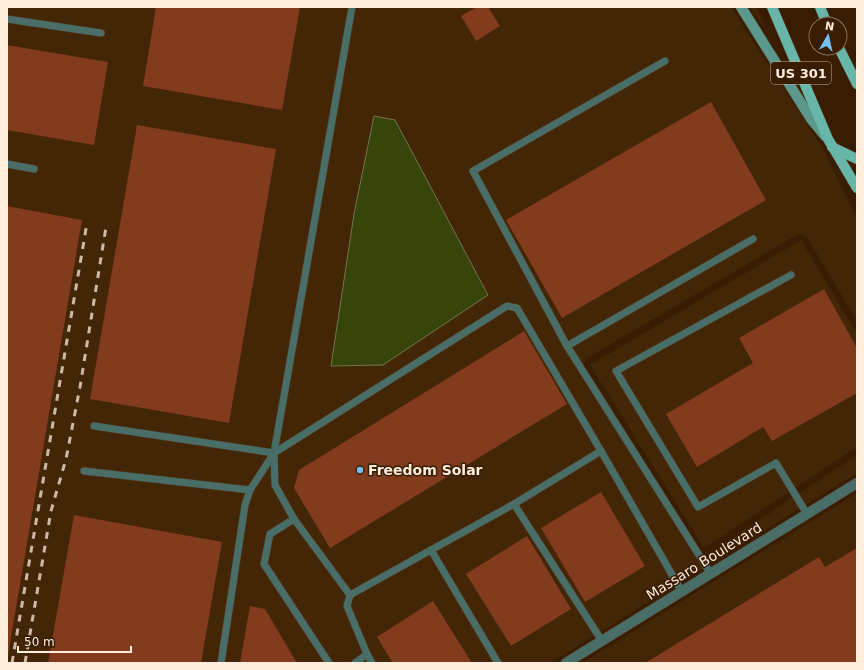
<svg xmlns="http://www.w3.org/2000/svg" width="864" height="670" font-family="'DejaVu Sans',sans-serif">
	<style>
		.built { fill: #432606; fill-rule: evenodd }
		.water { fill: #37450b; stroke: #73774a }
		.building { fill: #823b1c }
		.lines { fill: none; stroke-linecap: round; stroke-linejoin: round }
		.service-casing { stroke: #543a22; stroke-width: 8 }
		.minor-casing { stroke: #543a22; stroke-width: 11 }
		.secondary-casing { stroke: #543a22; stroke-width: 11 }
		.primary-casing { stroke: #543a22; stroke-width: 11 }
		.service { stroke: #496d67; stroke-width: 7 }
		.minor { stroke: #496d67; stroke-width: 10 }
		.secondary { stroke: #5b978d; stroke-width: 10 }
		.primary { stroke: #68b6aa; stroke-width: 10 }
		.rail { stroke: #cdb9a6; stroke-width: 3; stroke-dasharray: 7 7; stroke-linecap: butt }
		.poi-dot { fill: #76c0f7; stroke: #381d03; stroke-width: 1.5 }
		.labels { text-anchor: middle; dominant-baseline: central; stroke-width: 3; stroke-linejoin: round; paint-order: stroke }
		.shield { fill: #381d03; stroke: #c3af9c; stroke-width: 1 }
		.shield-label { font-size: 13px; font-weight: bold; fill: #ffeddd }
		.poi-label { font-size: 14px; font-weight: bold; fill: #ffeddd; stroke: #381d03; text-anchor: start }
		.street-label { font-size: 14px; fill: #ffeddd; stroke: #381d03 }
	</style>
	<rect width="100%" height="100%" fill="#381d03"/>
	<g class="built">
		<path d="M7 7H731L825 152 857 219V321L806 236 800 233 587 358 584 362V367L701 555 705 556 857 455V473L550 663H7ZM375 117 331 366 354 214Z"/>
		<path d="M751 7H756L769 36Z"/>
		<path d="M801 240 857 334V447L704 548 590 365Z"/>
		<path d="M857 493V663H582Z"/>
	</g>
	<path class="water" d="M374 116 395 120 488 295 383 365 331 366 354 214Z"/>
	<g class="building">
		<path d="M156 7H300L282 110 143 86Z"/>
		<path d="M477 7H488L500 26 476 41 461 16Z"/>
		<path d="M7 45 108 62 94 145 7 130Z"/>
		<path d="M711 102 766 200 562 318 506 220Z"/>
		<path d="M137 125 276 149 229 423 90 399Z"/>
		<path d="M7 206 82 220 8 655 7 654Z"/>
		<path d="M824 289 857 348V393L772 441 763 427 697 467 666 414 753 363 739 338Z"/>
		<path d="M524 331 567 404 330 548 294 488 299 470Z"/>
		<path d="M601 492 645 566 585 602 541 528Z"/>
		<path d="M74 515 222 542 201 663H48Z"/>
		<path d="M527 536 571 609 511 646 466 574Z"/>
		<path d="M857 548V663H645L819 557 825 567Z"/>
		<path d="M433 601 472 663H393L377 637Z"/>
		<path d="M250 606 265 609 297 663H240Z"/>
	</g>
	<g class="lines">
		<g class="service-casing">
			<g id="service">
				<path d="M7 19 101 33"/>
				<path d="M7 164 34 169"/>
				<path d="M791 275 616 371 698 507 776 463 807 514"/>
				<path d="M567 346 473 171 665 61"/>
				<path d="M94 426 274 453 352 7"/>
				<path d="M274 453 275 485 294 519 270 534 264 564 329 663"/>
				<path d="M84 471 250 490"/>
				<path d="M514 504 602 641"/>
				<path d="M294 519 350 595"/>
				<path d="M431 550 498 663"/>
				<path d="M711 574 567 346 753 239"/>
				<path d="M367 654 372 663"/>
				<path d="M221 663 245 505 250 490 274 453 507 306 517 308 601 451"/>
				<path d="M355 663 367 654 347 606 350 595 514 504 601 451 682 592"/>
			</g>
		</g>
		<g class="minor-casing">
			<path id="minor" d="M566 663 857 483"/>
		</g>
		<g class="secondary-casing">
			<path id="secondary" d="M741 7 811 119 825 136"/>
		</g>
		<g class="primary-casing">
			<g id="primary">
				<path d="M772 7 828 139 857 188"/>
				<path d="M820 7 827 24"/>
				<path d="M839 48 857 84"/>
				<path d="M832 147 857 159"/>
			</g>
		</g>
		<use href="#service" class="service"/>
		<use href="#minor" class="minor"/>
		<use href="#secondary" class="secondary"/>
		<use href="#primary" class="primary"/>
		<g class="rail">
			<path d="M12 663 87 223"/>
			<path d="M25 663 51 511 66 459 80 387 106 227"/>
		</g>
	</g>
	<circle class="poi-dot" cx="360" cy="470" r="4"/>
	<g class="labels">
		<rect class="shield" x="771" y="62" width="60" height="22" rx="3"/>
		<g class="shield-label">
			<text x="801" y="73">US 301</text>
		</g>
		<g class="poi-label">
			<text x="368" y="470">Freedom Solar</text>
		</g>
		<g class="street-label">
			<text transform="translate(704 561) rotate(-32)">Massaro Boulevard</text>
		</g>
	</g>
	<rect width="864" height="670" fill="none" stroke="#ffeddd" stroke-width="16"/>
	<g transform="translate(828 36) rotate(9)"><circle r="19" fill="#381d03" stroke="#88705a"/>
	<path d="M0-3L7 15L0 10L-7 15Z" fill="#76c0f7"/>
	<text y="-6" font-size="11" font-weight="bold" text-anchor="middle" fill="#ffeddd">N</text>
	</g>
	<path d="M18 646v6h113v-6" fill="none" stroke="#ffeddd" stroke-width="2"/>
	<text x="24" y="646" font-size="12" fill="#ffeddd" stroke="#381d03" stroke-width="3" paint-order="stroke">50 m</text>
</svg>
